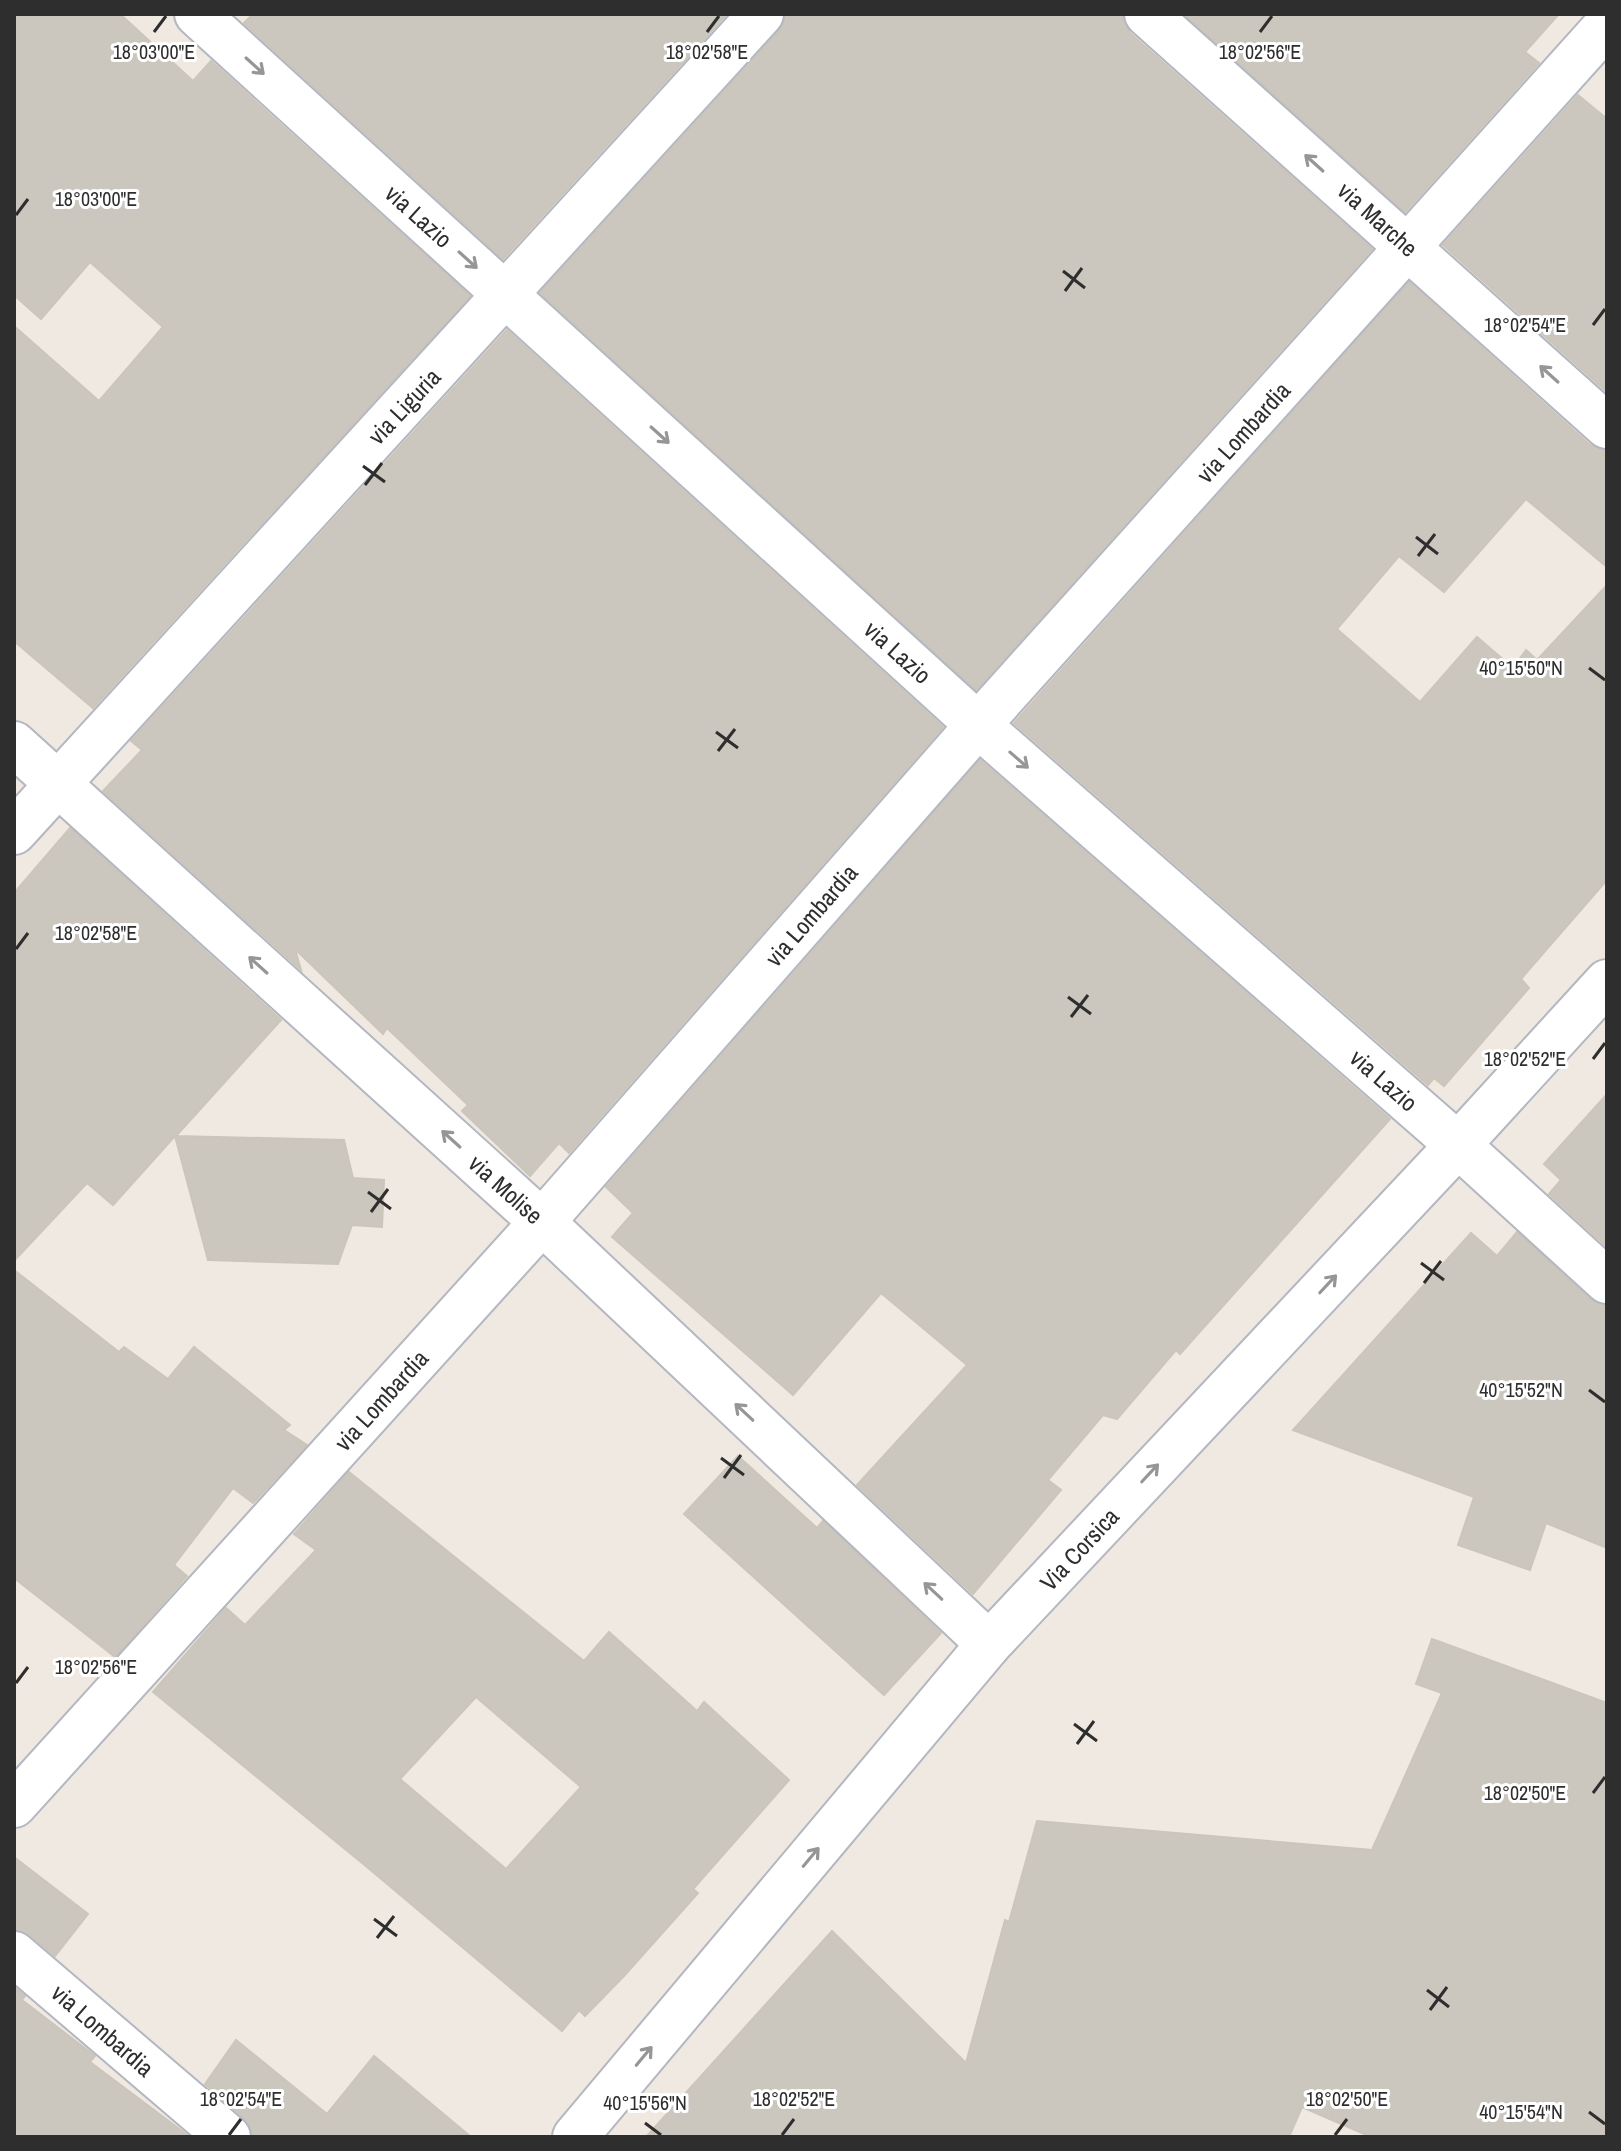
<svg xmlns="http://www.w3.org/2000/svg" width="1621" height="2151" font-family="'Archivo Narrow',sans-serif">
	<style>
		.building { fill: #cbc7bf; stroke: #cbc5ba; stroke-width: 2; fill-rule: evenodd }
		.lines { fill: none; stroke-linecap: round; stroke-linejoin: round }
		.minor-casing { stroke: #b4b7c1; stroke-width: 48 }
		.tertiary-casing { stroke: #b4b7c1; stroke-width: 48 }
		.minor { stroke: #fff; stroke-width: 44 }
		.tertiary { stroke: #fff; stroke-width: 44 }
		.oneway { stroke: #969696 }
		.ticks { fill: none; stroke: #2e2e2e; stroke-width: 3 }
		.labels { text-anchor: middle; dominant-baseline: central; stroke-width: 6; stroke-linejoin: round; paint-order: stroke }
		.street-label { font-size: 24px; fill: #2e2e2e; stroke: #fff }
		.ticks-label { font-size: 20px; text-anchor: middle; fill: #2e2e2e; stroke: #fff; stroke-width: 6; stroke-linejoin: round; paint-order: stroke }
	</style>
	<rect width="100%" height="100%" fill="#efe9e1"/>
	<g class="building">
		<path d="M14 14H120L193 81 211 61 470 296 93 708 14 641V326L99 401 163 327 90 262 41 319 14 295Z"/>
		<path d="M253 14H727L503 259 244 23Z"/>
		<path d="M785 14H1123L1124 22 1130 33 1372 249 976 690 540 293 779 31Z"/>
		<path d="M1184 14H1559L1525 52 1539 63 1405 212Z"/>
		<path d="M1578 95 1607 119V392L1443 245Z"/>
		<path d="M1409 282 1590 445 1607 450V567L1526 499 1444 592 1399 556 1337 629 1420 702 1477 637 1513 668 1526 650 1537 660 1607 585V880L1521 979 1529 988 1444 1086 1434 1078 1428 1085 1014 723Z"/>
		<path d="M507 330 943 727 569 1153 559 1143 530 1176 462 1111 468 1105 387 1028 383 1034 295 949 301 970 103 791 142 750 131 741Z"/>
		<path d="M980 760 1390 1119 1180 1354 1176 1350 1117 1419 1103 1415 1048 1480 1061 1490 973 1594 857 1485 967 1365 881 1293 793 1395 612 1237 633 1213 606 1187Z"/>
		<path d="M70 828 281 1020 176 1136 344 1140 353 1178 384 1180 382 1227 352 1225 338 1264 208 1260 175 1136 113 1205 87 1183 14 1261V893Z"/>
		<path d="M1607 1094V1247L1549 1194 1561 1180 1544 1164Z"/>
		<path d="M1517 1232 1590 1299 1607 1305V1548L1546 1523 1530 1570 1458 1545 1474 1497 1293 1430 1471 1233 1497 1256Z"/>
		<path d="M14 1270 119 1352 124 1347 168 1379 194 1347 290 1425 284 1430 307 1445 253 1503 233 1488 174 1565 187 1576 115 1657 14 1578Z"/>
		<path d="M738 1456 817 1528 823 1521 941 1633 884 1695 684 1514Z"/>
		<path d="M349 1472 584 1661 609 1632 697 1711 704 1702 789 1780 693 1889 698 1893 624 1976 585 2016 579 2010 562 2031 367 1867 153 1692 226 1608 245 1625 316 1550 294 1534ZM476 1697 581 1787 506 1869 400 1779Z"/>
		<path d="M1432 1639 1607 1703V2137H1371L1302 2107 1289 2137H646L832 1931 966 2063 1005 1920 1009 1922 1037 1821 1372 1850 1442 1693 1416 1684Z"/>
		<path d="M14 1857 88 1914 55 1956 30 1935 14 1930Z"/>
		<path d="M14 1987 25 1996 22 2000 95 2056 90 2062 190 2137H14Z"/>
		<path d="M236 2040 327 2114 374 2056 471 2137H252L251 2128 245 2119 205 2084Z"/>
	</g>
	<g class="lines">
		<g class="minor-casing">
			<g id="minor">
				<path d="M197 14 978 725 1458 1145 1607 1281"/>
				<path d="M1147 14 1607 426"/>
				<path d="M14 744 542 1222 989 1644"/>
				<path d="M14 832 761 14"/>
				<path d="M14 1805 542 1222 978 725 1607 25"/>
				<path d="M14 1954 228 2137"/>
			</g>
		</g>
		<g class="tertiary-casing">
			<path id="tertiary" d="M575 2137 989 1644 1458 1145 1607 982"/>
		</g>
		<use href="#minor" class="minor"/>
		<use href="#tertiary" class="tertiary"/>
	</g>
	<defs><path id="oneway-shaft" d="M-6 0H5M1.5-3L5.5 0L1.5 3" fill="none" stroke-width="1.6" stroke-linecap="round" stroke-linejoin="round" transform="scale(2)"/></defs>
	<g class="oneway">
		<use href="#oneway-shaft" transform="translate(255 66) rotate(42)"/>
		<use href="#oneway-shaft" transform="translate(1314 163) rotate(-138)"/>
		<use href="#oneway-shaft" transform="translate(468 260) rotate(42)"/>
		<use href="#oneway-shaft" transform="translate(1549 374) rotate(-138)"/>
		<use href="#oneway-shaft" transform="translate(660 435) rotate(42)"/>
		<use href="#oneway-shaft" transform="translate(1019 760) rotate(41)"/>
		<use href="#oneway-shaft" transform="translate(258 965) rotate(-138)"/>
		<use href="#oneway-shaft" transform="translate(451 1139) rotate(-138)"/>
		<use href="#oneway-shaft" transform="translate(1328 1284) rotate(-47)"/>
		<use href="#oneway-shaft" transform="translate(744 1412) rotate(-137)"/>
		<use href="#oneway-shaft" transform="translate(1150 1473) rotate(-47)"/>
		<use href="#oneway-shaft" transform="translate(933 1591) rotate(-137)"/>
		<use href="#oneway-shaft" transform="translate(811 1857) rotate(-50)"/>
		<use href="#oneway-shaft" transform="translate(644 2056) rotate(-50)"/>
	</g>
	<path class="ticks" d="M154 32 166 16M707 32 719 16M1260 32 1272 16M16 215 28 199M1063 271 1085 288M1065 291 1082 268M1593 325 1605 309M363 466 385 482M365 485 382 463M1416 537 1438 554M1418 556 1435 534M1589 668 1605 680M716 732 738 748M718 751 735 729M16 949 28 933M1068 997 1091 1014M1071 1017 1088 995M1593 1059 1605 1043M368 1192 391 1209M371 1212 388 1189M1421 1263 1444 1280M1424 1283 1441 1261M1589 1390 1605 1402M721 1458 744 1475M724 1478 741 1455M16 1683 28 1667M1074 1724 1097 1741M1077 1744 1094 1721M1593 1793 1605 1777M374 1919 397 1936M377 1938 394 1916M1427 1990 1449 2007M1430 2010 1447 1987M1589 2112 1605 2124M645 2123 661 2135M229 2135 241 2119M782 2135 794 2119M1335 2135 1347 2119"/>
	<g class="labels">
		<g class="street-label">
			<text transform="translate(419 216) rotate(42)">via Lazio</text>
			<text transform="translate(1378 219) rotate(42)">via Marche</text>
			<text transform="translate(404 406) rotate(-47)">via Liguria</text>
			<text transform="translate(1243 432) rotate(-48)">via Lombardia</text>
			<text transform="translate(898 652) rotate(42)">via Lazio</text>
			<text transform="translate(811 915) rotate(-49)">via Lombardia</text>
			<text transform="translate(1384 1080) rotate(41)">via Lazio</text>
			<text transform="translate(506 1189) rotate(42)">via Molise</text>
			<text transform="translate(381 1400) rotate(-48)">via Lombardia</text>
			<text transform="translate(1079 1549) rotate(-47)">Via Corsica</text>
			<text transform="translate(103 2030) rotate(41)">via Lombardia</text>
		</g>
	</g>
	<g class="ticks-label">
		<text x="154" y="59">18°03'00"E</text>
		<text x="707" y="59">18°02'58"E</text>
		<text x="1260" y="59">18°02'56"E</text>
		<text x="96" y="206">18°03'00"E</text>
		<text x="1525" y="332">18°02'54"E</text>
		<text x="1521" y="675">40°15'50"N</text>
		<text x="96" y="940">18°02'58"E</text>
		<text x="1525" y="1066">18°02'52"E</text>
		<text x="1521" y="1397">40°15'52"N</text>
		<text x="96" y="1674">18°02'56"E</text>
		<text x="1525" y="1800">18°02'50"E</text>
		<text x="241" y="2106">18°02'54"E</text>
		<text x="794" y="2106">18°02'52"E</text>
		<text x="1347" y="2106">18°02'50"E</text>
		<text x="645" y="2110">40°15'56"N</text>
		<text x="1521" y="2119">40°15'54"N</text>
	</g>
	<rect width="1621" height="2151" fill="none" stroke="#2e2e2e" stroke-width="32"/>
</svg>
